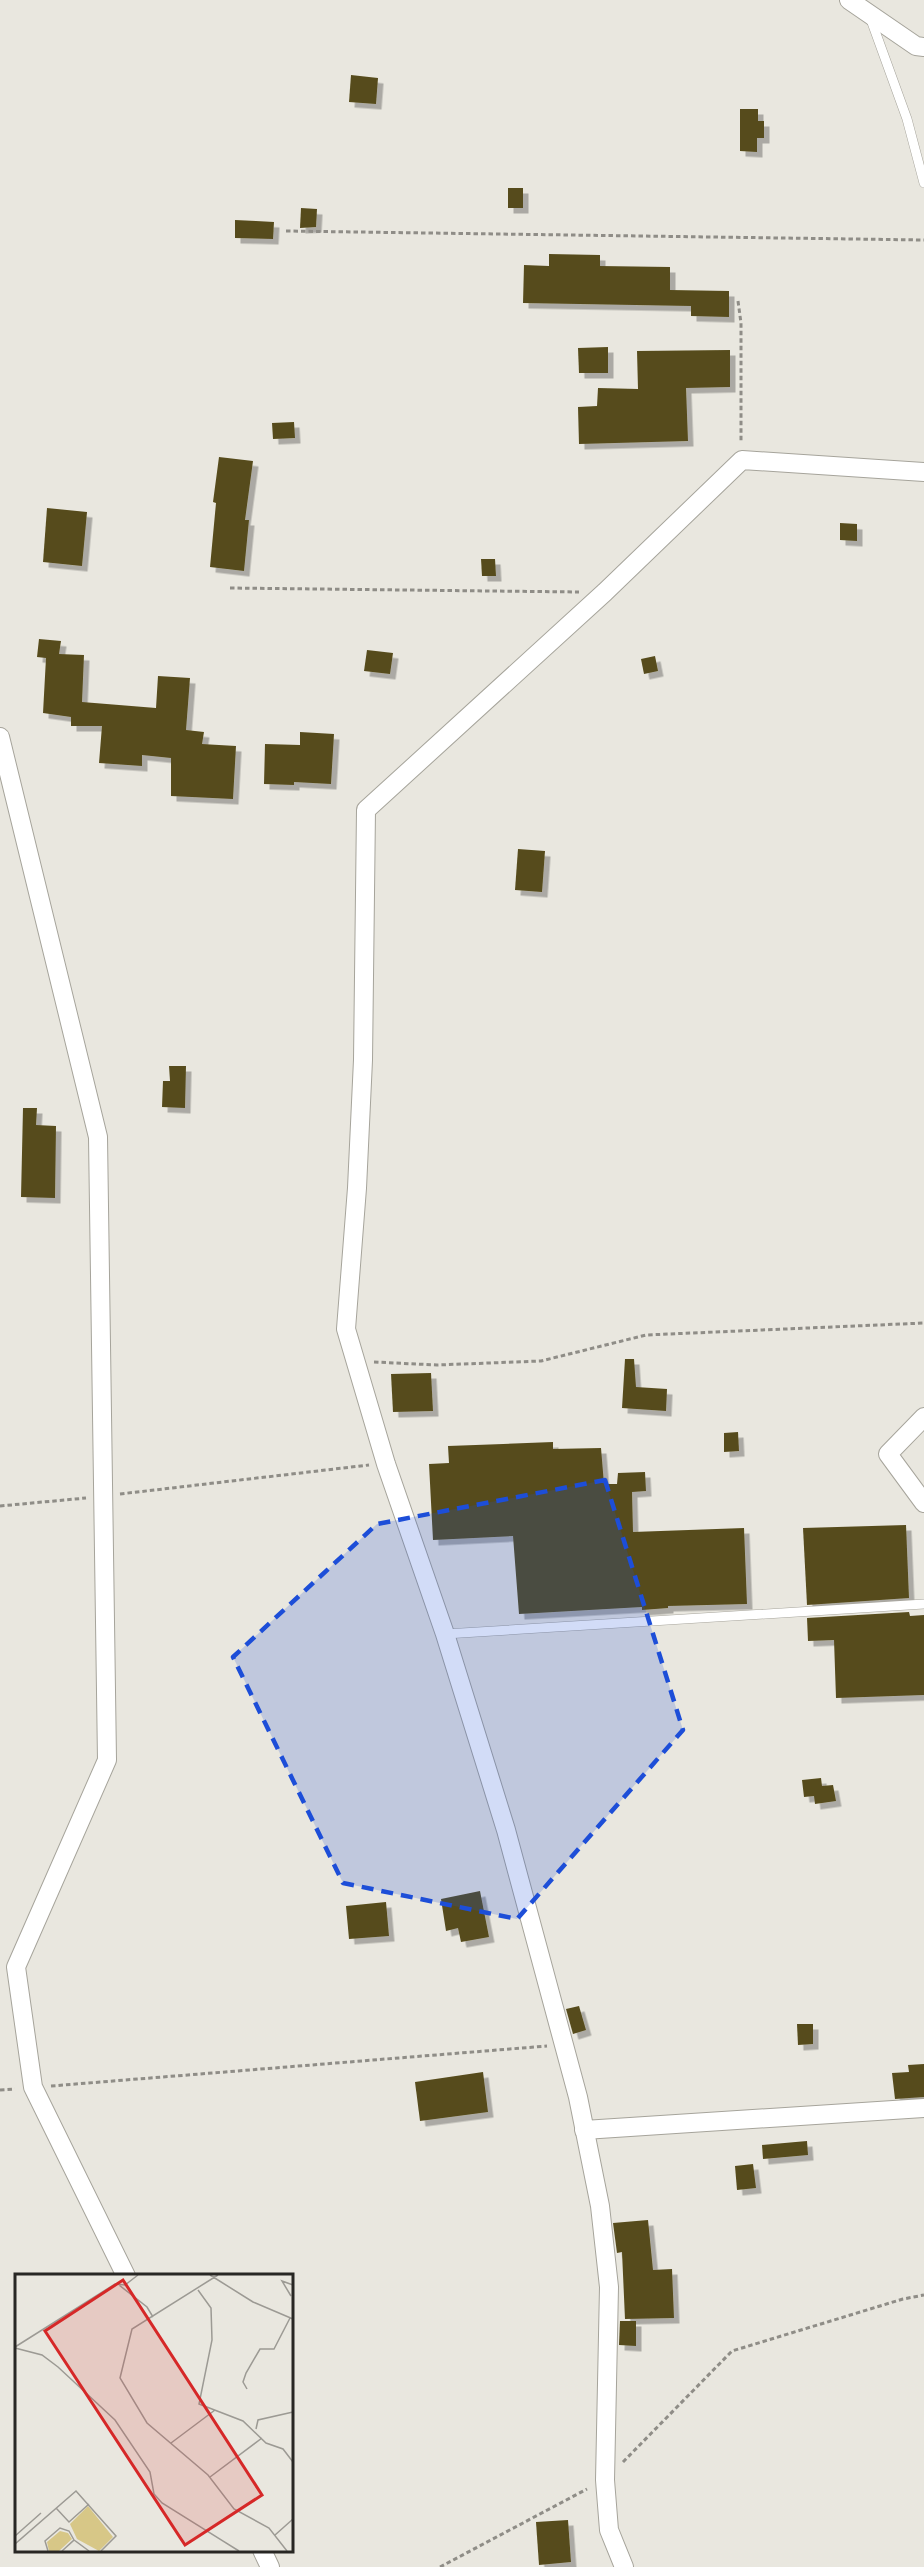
<svg xmlns="http://www.w3.org/2000/svg" width="924" height="2567" font-family="'Work Sans',sans-serif">
	<style>
		.building { fill: #574c1c; filter: url(#shadow) }
		.lines { fill: none; stroke-linecap: round; stroke-linejoin: round }
		.service-casing { stroke: #a6a49b; stroke-width: 10 }
		.minor-casing { stroke: #a6a49b; stroke-width: 20 }
		.path { stroke: #8f8d87; stroke-width: 3; stroke-dasharray: 4.5 3; stroke-linecap: butt }
		.service { stroke: #fff; stroke-width: 9 }
		.minor { stroke: #fff; stroke-width: 18 }
		.marked { fill: #1d4ed8; fill-opacity: 0.2; stroke: #1d4ed8; stroke-width: 4.5; stroke-dasharray: 12 8; stroke-linejoin: round }
		.inset-road { fill: none; stroke: #9c9a94; stroke-width: 1.5 }
		.view { fill: #d62828; fill-opacity: 0.15; stroke: #d62828; stroke-width: 3 }
		.inset-edge { fill: none; stroke: #282724; stroke-width: 3 }
	</style>
	<defs>
		<filter id="shadow"><feDropShadow dx="5.5" dy="5.5" stdDeviation="0" flood-color="#0004"/></filter>
	</defs>
	<rect width="100%" height="100%" fill="#e9e7df"/>
	<g class="building">
		<path d="M351 75 378 78 376 104 349 102Z"/>
		<path d="M740 109H758V121H764V138H757V152L740 151Z"/>
		<rect x="508" y="188" width="15" height="20"/>
		<path d="M301 208 317 209 316 227 300 228Z"/>
		<path d="M235 220 274 222 273 239 235 238Z"/>
		<path d="M549 254 600 255V266L670 267V290L729 291V317L691 316V306L523 303 524 265 549 266Z"/>
		<path d="M608 347V373H579L578 348Z"/>
		<path d="M730 350V387L686 388 688 441 579 444 578 407 597 406 598 388 638 389 637 351Z"/>
		<path d="M294 422 295 438 273 439 272 423Z"/>
		<path d="M219 457 253 461 245 520H249L244 571 210 567 216 503 213 502Z"/>
		<path d="M47 508 87 512 82 566 43 562Z"/>
		<path d="M840 523 857 524V541L840 540Z"/>
		<path d="M481 559H495L496 576H482Z"/>
		<path d="M39 639 61 641 59 654 84 655 82 702 156 708 158 676 190 678 186 730 204 732 202 744 236 746 233 799 171 796V758L142 755V766L99 763 102 726H71V717L43 713 46 658 37 657Z"/>
		<path d="M367 650 393 653 390 674 364 671Z"/>
		<path d="M655 656 658 671 644 674 641 659Z"/>
		<path d="M300 732 334 734 331 784 294 782V785L264 784 265 744 300 745Z"/>
		<path d="M518 849 545 851 542 892 515 890Z"/>
		<path d="M169 1066H186L185 1108 162 1107 163 1081H170Z"/>
		<path d="M23 1108H37L36 1125 56 1126 55 1198 21 1197Z"/>
		<path d="M625 1359H634L636 1387 667 1389 666 1411 622 1408Z"/>
		<path d="M431 1373 433 1411 393 1412 391 1374Z"/>
		<path d="M738 1432 739 1451 724 1452V1433Z"/>
		<path d="M553 1442V1449L601 1448 604 1484H617L618 1473 645 1472 646 1491 632 1492 633 1532 744 1528 747 1604 668 1606V1608L642 1610V1607L519 1614 513 1536 433 1540 429 1464 449 1463 448 1446Z"/>
		<path d="M906 1525 909 1598 807 1605 803 1528Z"/>
		<path d="M909 1612 910 1616 924 1615V1695L836 1698 834 1640 808 1641 807 1618Z"/>
		<path d="M821 1778 822 1786 833 1785 836 1801 815 1804 814 1796 804 1797 802 1780Z"/>
		<path d="M480 1891 489 1937 461 1942 458 1928 446 1931 441 1899Z"/>
		<path d="M386 1902 389 1936 349 1939 346 1906Z"/>
		<path d="M579 2006 586 2030 573 2034 566 2009Z"/>
		<path d="M797 2024H813V2044L798 2045Z"/>
		<path d="M924 2064V2097L895 2099 892 2073 909 2072 908 2065Z"/>
		<path d="M483 2072 488 2112 420 2121 415 2082Z"/>
		<path d="M807 2141 808 2155 763 2159 762 2145Z"/>
		<path d="M753 2164 756 2188 737 2190 735 2166Z"/>
		<path d="M648 2220 653 2270 672 2269 674 2318 625 2319 622 2252 617 2253 613 2223Z"/>
		<path d="M620 2321H636V2346L619 2345Z"/>
		<path d="M568 2520 571 2562 539 2565 536 2522Z"/>
	</g>
	<g class="lines">
		<g class="service-casing">
			<g id="service">
				<path d="M870 17 907 119 924 183"/>
				<path d="M445 1634 924 1604"/>
			</g>
		</g>
		<g class="minor-casing">
			<g id="minor">
				<path d="M849 0 916 46 924 47"/>
				<path d="M0 737 98 1137 107 1760 16 1967 33 2087 126 2276"/>
				<path d="M924 1417 888 1454 924 1503"/>
				<path d="M584 2130 924 2108"/>
				<path d="M262 2550 270 2567"/>
				<path d="M624 2567 609 2530 605 2480 609 2287 600 2206 578 2097 506 1830 445 1634 386 1464 346 1329 357 1188 363 1060 366 810 605 592 742 460 924 472"/>
			</g>
		</g>
		<g class="path">
			<path d="M286 231 924 240"/>
			<path d="M738 301 741 323V443"/>
			<path d="M230 588 579 592"/>
			<path d="M374 1362 437 1365 541 1361 646 1335 924 1323"/>
			<path d="M120 1494 369 1465"/>
			<path d="M0 1506 86 1498"/>
			<path d="M51 2086 547 2046"/>
			<path d="M0 2090 15 2089"/>
			<path d="M623 2462 732 2351 903 2299 924 2295"/>
			<path d="M440 2567 587 2489"/>
		</g>
		<use href="#service" class="service"/>
		<use href="#minor" class="minor"/>
	</g>
	<path class="marked" d="M605 1480 683 1730 517 1919 343 1883 233 1657 377 1524Z"/>
	<g transform="translate(15 2274)">
		<rect width="278" height="278" fill="#e9e7df"/>
		<path d="M73 232 98 263 84 277 62 265 55 250ZM45 257 53 259 57 265 44 277H34L32 268Z" fill="#d7c787"/>
		<path class="inset-road" d="M195 1 238 28 278 45M203 1 117 55 105 104 132 149 193 201 219 235 254 254 272 277M104 11 132 33 138 43M183 16 196 34 197 66 184 130 228 147 251 169 268 175 278 188M276 22 267 7 278 11M0 73 100 10 110 11 123 1M0 74 27 81 43 93 100 146 135 198 139 220 147 229 224 277M232 115 228 108 231 99 245 75H259L275 44M241 155 243 146 278 138M156 169 200 136M195 203 247 164M41 234 54 248 74 230M260 261 278 245M0 262 26 239M59 266 74 277M0 270 61 217 101 262 86 277M33 277 30 267 45 254 54 257 59 266 47 277"/>
		<path class="view" d="M108 6 247 221 170 271 30 57Z"/>
		<rect width="278" height="278" class="inset-edge"/>
	</g>
</svg>
